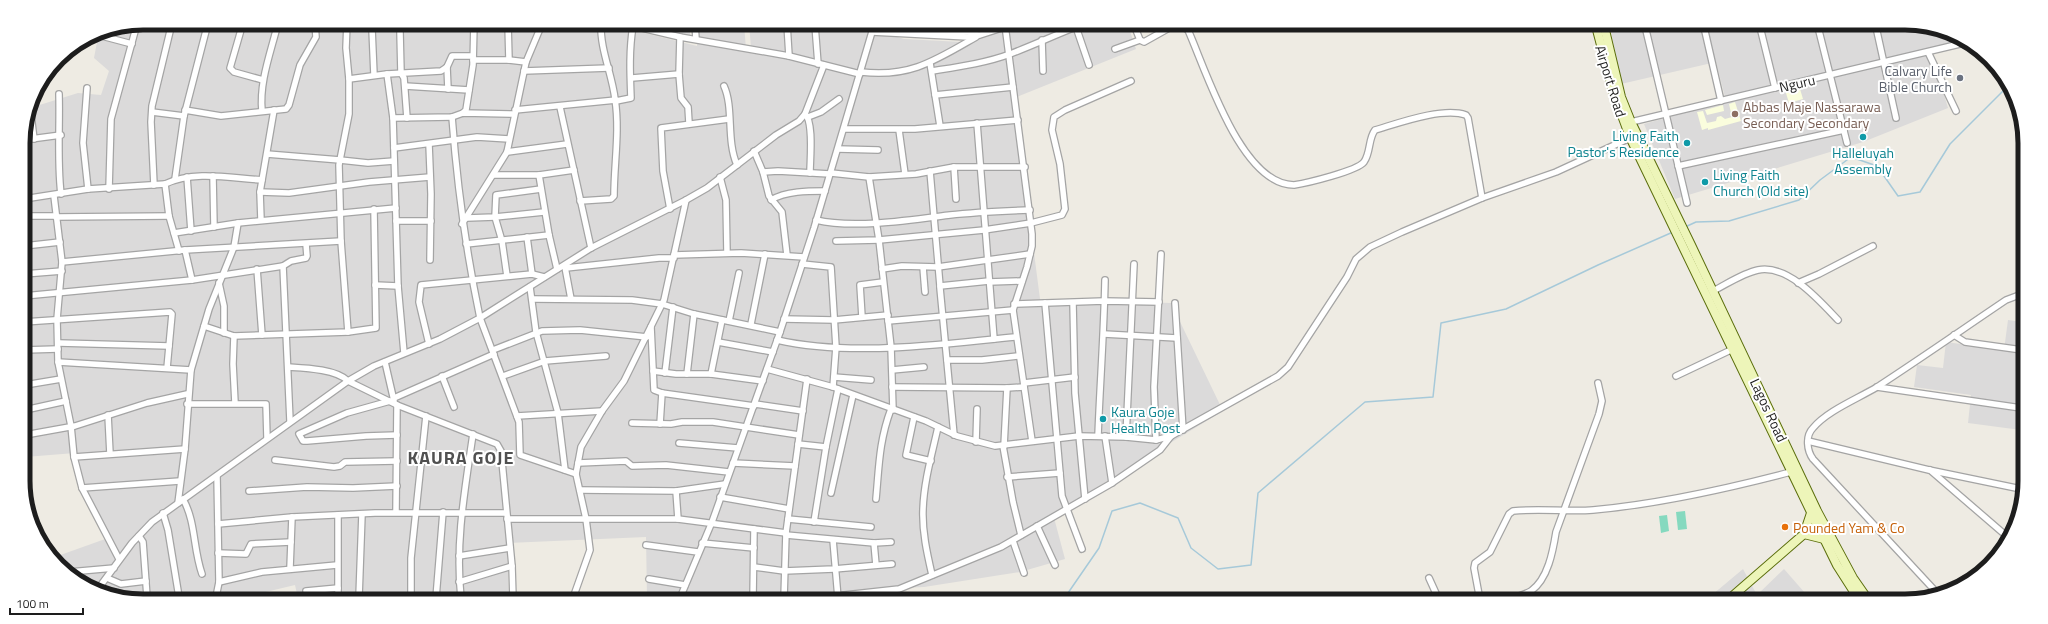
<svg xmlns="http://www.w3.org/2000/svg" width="2048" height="624" font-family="'Titillium Web',sans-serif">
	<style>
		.residential { fill: #dbdada }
		.education { fill: #fafddd }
		.pitch { fill: #85d9bf }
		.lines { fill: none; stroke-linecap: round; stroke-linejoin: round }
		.stream { stroke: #a6c9d9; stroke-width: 1.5 }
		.street-casing { stroke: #a4a4a4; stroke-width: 8 }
		.secondary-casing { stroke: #5a6d0b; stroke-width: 10 }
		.street { stroke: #fff; stroke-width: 5.5 }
		.secondary { stroke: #edf5b9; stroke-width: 8 }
		.worship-dot { fill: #6b7280; stroke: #fff; stroke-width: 1.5 }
		.education-dot { fill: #8d6e63; stroke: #fff; stroke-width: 1.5 }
		.culture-dot { fill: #0f9aa8; stroke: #fff; stroke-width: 1.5 }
		.food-dot { fill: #e8710a; stroke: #fff; stroke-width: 1.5 }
		.labels { text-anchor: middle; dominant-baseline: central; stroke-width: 4; stroke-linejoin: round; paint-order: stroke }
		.worship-label { font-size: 14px; fill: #5b616d; stroke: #fff; text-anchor: end }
		.street-label { font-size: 14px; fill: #1d1d1d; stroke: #fff }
		.education-label { font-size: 14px; fill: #785e54; stroke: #fff; text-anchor: start }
		.culture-label { font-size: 14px; fill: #0d838f; stroke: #fff; text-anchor: start }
		.food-label { font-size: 14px; fill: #c56008; stroke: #fff; text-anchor: start }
		.district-label { font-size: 18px; font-weight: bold; letter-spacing: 1px; fill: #505050; stroke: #fff }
		.rim { fill: none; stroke: #1d1d1d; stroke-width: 5 }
	</style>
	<rect width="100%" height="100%" fill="#eeebe3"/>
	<g class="residential">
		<path d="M143 23 608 24 697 46V24H744L746 49 789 60 818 63 820 25 873 29 904 39 962 42 1001 32 1014 25H1128L1136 49 1014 98 1040 299 1171 303 1223 411 1053 514 1065 559 1020 572 924 587 899 588 900 599 647 598 646 537 507 543 509 598 316 597 315 592 297 594 295 585 245 597H112L58 566 52 558 108 538 87 498 75 453 25 457 23 135 30 108 78 93 101 95 109 71 94 58 98 37 96 33Z"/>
		<path d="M628 24H690V42Z"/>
		<path d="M749 24 815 25 816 60 751 47Z"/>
		<path d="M885 25H988L962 33 908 31Z"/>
		<path d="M1610 26 1936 27 1960 41 1931 52 1948 108 1863 142 1675 199 1644 124 1726 101 1716 62 1621 84Z"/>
		<path d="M2008 320 2022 322 2021 430 1968 423 1971 395 1914 387 1917 365 1943 368 1946 342 2004 350Z"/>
		<path d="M1743 569 1757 595 1784 569 1812 601 1706 600Z"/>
	</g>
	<g class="education">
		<path d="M1800 89 1803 99 1789 103 1786 93Z"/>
		<path d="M1735 102 1741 121 1708 130V128L1702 130 1697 112 1703 111 1707 123 1716 121 1717 117 1721 116 1725 119 1732 117 1729 104Z"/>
		<path d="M1723 105 1724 111 1707 115 1705 110Z"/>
	</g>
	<g class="pitch">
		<path d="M1685 511 1687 529 1678 530 1676 512Z"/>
		<path d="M1667 515 1669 531 1661 533 1659 516Z"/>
	</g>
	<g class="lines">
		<g class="stream">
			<path d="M1685 227 1696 222 1729 221 1799 200 1820 180 1851 157 1877 166 1898 196 1920 192 1950 144 2009 85"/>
			<path d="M1050 599 1068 593 1099 548 1112 511 1140 503 1178 518 1191 548 1218 569 1251 565 1258 493 1365 402 1433 397 1441 323 1506 309 1598 265 1673 232"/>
		</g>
		<g class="street-casing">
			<g id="street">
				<path d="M243 23 230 68 234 72 263 80"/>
				<path d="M347 23 346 48 349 79V114L339 165 341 241 348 332"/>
				<path d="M508 24 509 60"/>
				<path d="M625 24 680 37 789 56 860 74"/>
				<path d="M695 24 696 39"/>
				<path d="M787 24 789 56"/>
				<path d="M815 25 818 64"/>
				<path d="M1005 25 1032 234V246L1027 267 1013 310 1032 441"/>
				<path d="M1134 25 1140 40 1144 42 1169 28 1179 25"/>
				<path d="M1180 25 1188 30C1206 70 1241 185 1294 185 1307 183 1357 171 1364 162 1371 152 1368 139 1375 130 1399 123 1442 107 1466 115L1468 118 1482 198"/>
				<path d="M1645 26 1687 203"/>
				<path d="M1076 27 1089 65"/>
				<path d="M1704 27 1721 101"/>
				<path d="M1760 27 1775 88"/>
				<path d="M1818 27 1847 143"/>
				<path d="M1876 27 1896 118"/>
				<path d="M372 29 374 75"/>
				<path d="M889 29 970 32 997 25"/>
				<path d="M400 32 401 73 404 78 407 118"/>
				<path d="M872 32 968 37 980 35 1008 26"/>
				<path d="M98 35 132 44"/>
				<path d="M680 37 679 74 681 98 688 107 689 123"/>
				<path d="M1042 40 1043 71"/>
				<path d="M1115 49 1140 40"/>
				<path d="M1928 52 1956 111"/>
				<path d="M473 60H509L526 62"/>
				<path d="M930 63 940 126"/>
				<path d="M447 67 448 89"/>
				<path d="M524 71 609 68"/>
				<path d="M932 71C957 67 986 63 1010 54 1034 45 1057 34 1081 25"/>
				<path d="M861 72C910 78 936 60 976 37"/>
				<path d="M387 74 393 118 398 286 404 353"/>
				<path d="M632 78 679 74"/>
				<path d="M349 79 387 74 441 71 447 67 452 56H472"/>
				<path d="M405 86 469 90"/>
				<path d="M724 86C734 108 726 140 737 165"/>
				<path d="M87 88 83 143 88 189"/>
				<path d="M59 94C60 127 57 161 61 194"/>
				<path d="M935 95 1013 87"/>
				<path d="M616 101 631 98C630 73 629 50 633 26"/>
				<path d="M30 107 34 139"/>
				<path d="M560 107 591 248"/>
				<path d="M185 110 221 116 286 109 289 105 300 65 316 37 315 23"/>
				<path d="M515 110 616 100"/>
				<path d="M262 111C259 82 271 52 278 23"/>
				<path d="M152 112 184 116"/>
				<path d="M463 113 466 110 473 65 474 24"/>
				<path d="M805 114C814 122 810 160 810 173"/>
				<path d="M452 117C457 184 466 251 480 318L519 422 520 455 576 474"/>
				<path d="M808 117 821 112 839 99"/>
				<path d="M393 118 452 117 463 113 514 114"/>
				<path d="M1631 122 1964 43"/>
				<path d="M977 123 994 339"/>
				<path d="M844 129H915L1018 120"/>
				<path d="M899 130 905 174"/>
				<path d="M23 140 61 135"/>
				<path d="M429 144 431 194 430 260"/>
				<path d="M394 148 477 137 509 139"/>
				<path d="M838 149 878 150"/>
				<path d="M754 151 763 172 769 196 782 212 787 255"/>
				<path d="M507 152 567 144"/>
				<path d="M267 154 340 160"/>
				<path d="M340 160 368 163 394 161"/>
				<path d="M1678 166 1844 130"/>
				<path d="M954 167 956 199"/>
				<path d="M930 171 940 286"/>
				<path d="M763 172 778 171 830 174"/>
				<path d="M831 173 869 177 916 174 954 167H1025"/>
				<path d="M494 175H539L574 170"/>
				<path d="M539 175 549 235 557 269"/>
				<path d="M213 176 214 227"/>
				<path d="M187 177 191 231"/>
				<path d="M720 177 726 200 727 253"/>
				<path d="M869 177 879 240 891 347 893 410"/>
				<path d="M175 179 184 116 208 23"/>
				<path d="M165 184C194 170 230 178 262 180"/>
				<path d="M154 185 151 122 152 106 172 23"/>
				<path d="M109 189 111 119 137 24"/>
				<path d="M260 192 289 193 369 182 430 177"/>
				<path d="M54 196 62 262 57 319 58 362 71 426 74 457 82 488 119 559"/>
				<path d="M24 199 88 189 165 184 169 216 179 251"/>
				<path d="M771 200C786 191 808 191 825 191"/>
				<path d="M580 201 611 199 614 196C614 164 620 131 615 99 612 74 600 49 601 24"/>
				<path d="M670 209 663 171 661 128 729 119"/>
				<path d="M24 216H55"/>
				<path d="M56 217 169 216"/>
				<path d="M467 218 495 217 544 212"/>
				<path d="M261 220 260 192 274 110"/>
				<path d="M816 220C854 229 911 220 950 215 976 212 1003 211 1030 210"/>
				<path d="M396 221H431"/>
				<path d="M462 224 507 152 526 62 542 24"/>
				<path d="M174 233 238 223 396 208"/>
				<path d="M527 237 532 274"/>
				<path d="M836 241 879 240 984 230 1031 223 1062 215 1065 209 1060 164 1052 130 1054 117 1065 110 1131 81"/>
				<path d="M466 244 549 235"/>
				<path d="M24 246 60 242"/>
				<path d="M185 250 192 280"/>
				<path d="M674 255 741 253 804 257"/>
				<path d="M62 262 185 250 341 241"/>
				<path d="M802 264 831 267 836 347 833 387"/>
				<path d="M283 266 290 421"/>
				<path d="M565 267 571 299"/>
				<path d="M923 267 925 292"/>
				<path d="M566 268 659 258H674"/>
				<path d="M257 269 262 335"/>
				<path d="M882 269 902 266 938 267 1030 254"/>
				<path d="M24 274 62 271"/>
				<path d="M507 276 502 241 495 217 496 195 541 189"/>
				<path d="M989 282 1022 281"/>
				<path d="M219 283 224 306V333"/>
				<path d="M1798 283 1819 274 1873 246"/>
				<path d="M375 285 398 286"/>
				<path d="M530 287 536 332 558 413 565 470"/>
				<path d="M1713 291C1727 284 1743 273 1758 270 1788 264 1819 300 1838 320"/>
				<path d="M24 296 192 280 283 266 291 261 306 258 307 256 306 244"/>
				<path d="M533 299 632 300 662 304 694 314 780 332"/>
				<path d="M1045 303 1062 496 1082 549"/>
				<path d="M1073 303 1075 393 1085 499"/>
				<path d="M1175 303 1183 430"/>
				<path d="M1014 304 1104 301 1159 302"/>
				<path d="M862 317 860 285 883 282"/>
				<path d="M784 319 834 320 888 315"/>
				<path d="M729 321 739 273"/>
				<path d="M888 321 1013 310"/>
				<path d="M24 322 170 312 172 314 167 368"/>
				<path d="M751 324 765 254"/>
				<path d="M204 326 234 336 348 332 376 328 374 209"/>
				<path d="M651 327 654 390 662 393 754 406"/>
				<path d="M1104 334 1177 338"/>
				<path d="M1954 335 1965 342 2022 350"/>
				<path d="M234 336 233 364 235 403"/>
				<path d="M777 340C852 357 940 344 1015 337"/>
				<path d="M718 342 773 352"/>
				<path d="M59 343 169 346"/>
				<path d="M429 344 419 302 421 285 532 274 544 277"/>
				<path d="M24 350 58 349"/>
				<path d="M493 350 542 331 580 330 647 337"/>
				<path d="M947 360H982L1018 356"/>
				<path d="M58 362 191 370"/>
				<path d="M385 362 394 401"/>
				<path d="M288 367C304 368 336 369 348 381L397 405 497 444 501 451 512 566 513 598"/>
				<path d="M767 369 833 387 926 421 957 436 995 446 1079 436 1126 437 1156 440 1171 436 1278 376 1288 367 1347 277 1356 259 1370 247 1402 232 1482 198 1556 172 1632 137"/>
				<path d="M892 370 924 367"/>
				<path d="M653 371 676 374H711L763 381"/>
				<path d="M665 373 673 307"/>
				<path d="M687 374 694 314"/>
				<path d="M711 374 722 320"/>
				<path d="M442 376 454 407"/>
				<path d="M503 376 545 361 606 356"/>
				<path d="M1676 376 1735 348"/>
				<path d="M834 377 871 380"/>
				<path d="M1024 383 1075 377"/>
				<path d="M25 385 61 379"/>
				<path d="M892 387 1007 388 1024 387"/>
				<path d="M1877 387 2021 408"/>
				<path d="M394 398 494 354"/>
				<path d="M390 401 347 413 299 434 303 441H307L366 436 397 435"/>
				<path d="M187 404H266L267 438"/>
				<path d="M755 404 803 411"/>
				<path d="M25 410 66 401"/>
				<path d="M108 415 110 454"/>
				<path d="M517 416 602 411"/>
				<path d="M914 417 906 455 931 461"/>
				<path d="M632 423 671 424 682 422H713L799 435"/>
				<path d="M660 424 662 393"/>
				<path d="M25 435 75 426 147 403 187 394"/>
				<path d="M954 435 940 288V286L989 281"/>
				<path d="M1098 436C1100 384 1104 332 1105 280"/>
				<path d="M1105 436 1112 483"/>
				<path d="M1126 437 1134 264"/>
				<path d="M1156 440 1154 387 1161 254"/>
				<path d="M1808 441 1929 470 2021 489"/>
				<path d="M976 442 977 409"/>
				<path d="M679 443 738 448"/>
				<path d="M798 444 826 447"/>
				<path d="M1003 446 1013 502 1021 535"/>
				<path d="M1004 446 1007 388"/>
				<path d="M74 457 185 449"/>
				<path d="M275 460 334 467 340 466 345 462 397 461"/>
				<path d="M578 463 626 461 632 466 666 465 729 472"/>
				<path d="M733 463 795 466"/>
				<path d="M1930 470 2010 539"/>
				<path d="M1007 477 1060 473"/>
				<path d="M82 488 180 481"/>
				<path d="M580 490 676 491 725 484"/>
				<path d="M249 491 307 487 353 488 397 486"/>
				<path d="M676 491 678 519"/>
				<path d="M831 493 853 395"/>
				<path d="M720 497 789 509"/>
				<path d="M183 499C196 522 193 549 202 574"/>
				<path d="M876 499C879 467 879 441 891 409"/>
				<path d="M178 503 185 449 191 370 209 309 234 247 238 223"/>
				<path d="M396 512 397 405"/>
				<path d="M163 513 168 530 179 597"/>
				<path d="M507 519H678L786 533"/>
				<path d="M788 519 871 527"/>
				<path d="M814 522 826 447 838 389"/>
				<path d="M218 524 292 517 375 513H506"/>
				<path d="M1037 526 1055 565"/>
				<path d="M786 535 874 543 891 542"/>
				<path d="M139 536 143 542 147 597"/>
				<path d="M833 540 838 598"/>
				<path d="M1013 541 1024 573"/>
				<path d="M702 543 754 548"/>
				<path d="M874 543 876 565"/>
				<path d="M646 545 698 552"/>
				<path d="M218 553 246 554 251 544 291 542"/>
				<path d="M459 556 510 548"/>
				<path d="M754 567 784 571 834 569 892 564"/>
				<path d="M290 568 292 517"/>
				<path d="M69 572 114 568"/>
				<path d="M932 575C927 553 922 531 923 509 924 481 932 454 938 427"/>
				<path d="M107 578 121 584 146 581"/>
				<path d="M1429 578 1439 600"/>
				<path d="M649 579 685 585"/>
				<path d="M219 582 262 572 337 565"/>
				<path d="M459 582 512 566"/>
				<path d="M98 589 132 543 152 522 348 381 374 366 440 339 480 318 591 248 686 200 707 188 776 135 799 121 805 114 824 65"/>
				<path d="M306 591 338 588"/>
				<path d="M1939 595 1813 459C1807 451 1805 436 1813 428 1827 411 1857 399 1877 387 1920 359 1963 329 2006 300L2022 294"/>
				<path d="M216 597 219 582 217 476"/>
				<path d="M338 597V515"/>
				<path d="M359 597 362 514"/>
				<path d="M411 598V558L426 416"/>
				<path d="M436 598 443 512"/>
				<path d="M461 598C455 543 465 489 473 434"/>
				<path d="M495 598 513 596"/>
				<path d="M573 598 590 550 586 519 576 474 581 447 602 411 624 381 664 300 686 200"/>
				<path d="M680 598 712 522 780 332 814 228 874 25"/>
				<path d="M753 598 754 529"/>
				<path d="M784 598 786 533 807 379"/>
				<path d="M817 598 899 589 1001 547 1112 483 1160 450 1171 436"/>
				<path d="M1480 600 1474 568 1475 563 1490 552 1509 514 1513 511C1540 508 1567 512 1593 510 1660 504 1726 489 1791 472"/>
				<path d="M1507 600C1515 597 1524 595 1531 591 1548 579 1553 551 1556 532L1599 414 1602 401 1598 383"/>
			</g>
		</g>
		<g class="secondary-casing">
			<g id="secondary">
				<path d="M1596 26 1613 91 1630 137 1811 512 1837 565 1860 601"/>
				<path d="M1604 26 1621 97 1631 122 1691 245 1817 511 1853 578 1869 601"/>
				<path d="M1811 513 1804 534 1824 539"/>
				<path d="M1728 600 1804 534 1821 522"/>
			</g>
		</g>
		<use href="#street" class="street"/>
		<use href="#secondary" class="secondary"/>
	</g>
	<circle class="worship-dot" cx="1960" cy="78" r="4"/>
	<circle class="education-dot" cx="1735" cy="114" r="4"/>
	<g class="culture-dot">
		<circle cx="1863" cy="137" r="4"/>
		<circle cx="1687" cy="143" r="4"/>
		<circle cx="1705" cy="182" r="4"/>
		<circle cx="1103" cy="419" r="4"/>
	</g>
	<circle class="food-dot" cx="1785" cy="527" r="4"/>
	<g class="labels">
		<g class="worship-label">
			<text x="1952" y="70">Calvary Life<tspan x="1952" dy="16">Bible Church</tspan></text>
		</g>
		<g class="street-label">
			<text transform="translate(1611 81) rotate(73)">Airport Road</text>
			<text transform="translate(1797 83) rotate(-13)">Nguru</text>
			<text transform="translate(1769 410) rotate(65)">Lagos Road</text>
		</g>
		<g class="education-label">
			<text x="1743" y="106">Abbas Maje Nassarawa<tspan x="1743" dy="16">Secondary Secondary</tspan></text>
		</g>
		<g class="culture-label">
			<text x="1679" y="135" text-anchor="end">Living Faith<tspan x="1679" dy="16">Pastor's Residence</tspan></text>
			<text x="1863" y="152" text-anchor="middle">Halleluyah<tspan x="1863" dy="16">Assembly</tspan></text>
			<text x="1713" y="174">Living Faith<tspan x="1713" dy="16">Church (Old site)</tspan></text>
			<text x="1111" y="411">Kaura Goje<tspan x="1111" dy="16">Health Post</tspan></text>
		</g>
		<g class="food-label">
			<text x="1793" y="527">Pounded Yam &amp; Co</text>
		</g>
		<g class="district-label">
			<text x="461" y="457">KAURA GOJE</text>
		</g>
	</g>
	<path d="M0 0H2048V624H0ZM143 30H1905A113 113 0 0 1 2018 143V481A113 113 0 0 1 1905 594H143A113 113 0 0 1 30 481V143A113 113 0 0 1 143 30Z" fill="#fff" fill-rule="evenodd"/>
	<path class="rim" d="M143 30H1905A113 113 0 0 1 2018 143V481A113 113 0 0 1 1905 594H143A113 113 0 0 1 30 481V143A113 113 0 0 1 143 30Z"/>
	<path d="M10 608v6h73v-6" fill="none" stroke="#1d1d1d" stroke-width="2"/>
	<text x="16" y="608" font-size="12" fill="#1d1d1d" stroke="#ffffff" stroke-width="3" paint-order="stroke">100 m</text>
</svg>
